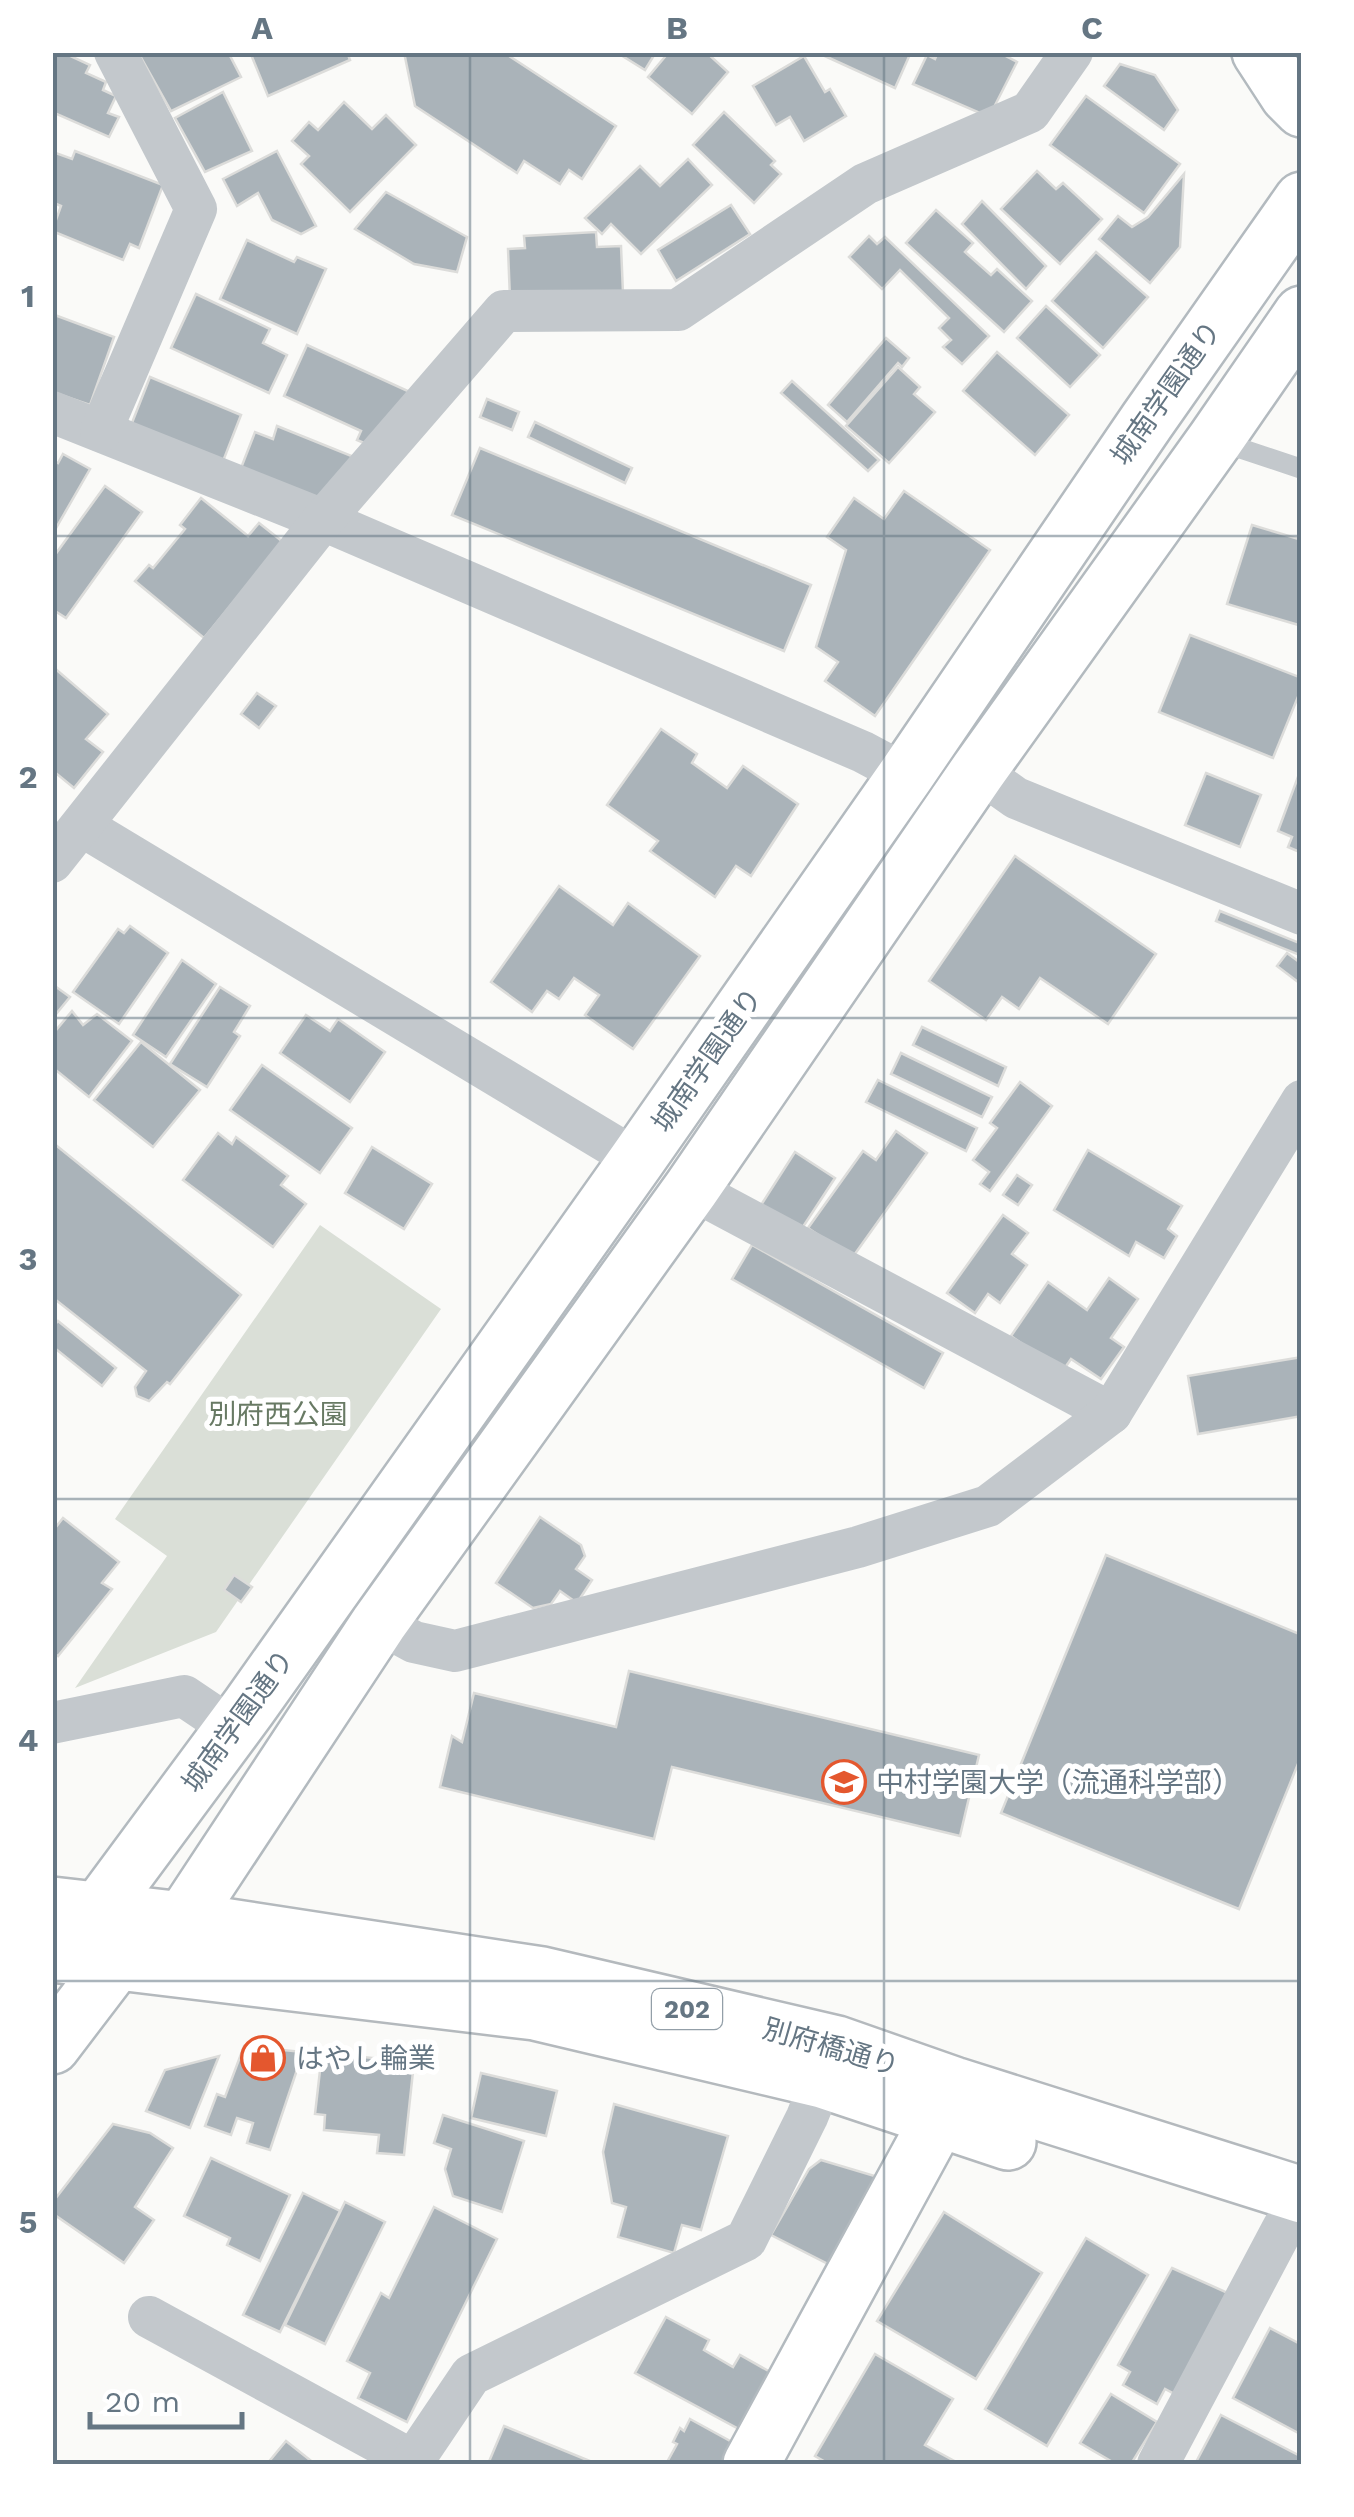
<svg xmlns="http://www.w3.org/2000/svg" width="1354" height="2517" font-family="'Work Sans','Noto Sans JP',sans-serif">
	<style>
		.green { fill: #dadfd7 }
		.building { fill: #aab3b9; stroke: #dcdcda; stroke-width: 2.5 }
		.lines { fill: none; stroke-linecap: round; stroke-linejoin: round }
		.secondary-casing { stroke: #b3babf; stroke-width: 60 }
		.highway-casing { stroke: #b4b9bd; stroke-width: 60 }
		.lane { stroke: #c3c8cc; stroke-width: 20 }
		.street { stroke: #c3c8cc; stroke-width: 42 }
		.secondary { stroke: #fff; stroke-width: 55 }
		.highway { stroke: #fff; stroke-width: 55 }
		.grid { fill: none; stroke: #657683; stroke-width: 2.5; stroke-opacity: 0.55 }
		.labels { text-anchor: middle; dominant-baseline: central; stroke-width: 10; stroke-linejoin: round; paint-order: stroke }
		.shield { fill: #fff; stroke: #939fa8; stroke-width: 2.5 }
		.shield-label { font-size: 25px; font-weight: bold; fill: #657683 }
		.street-label { font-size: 28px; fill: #657683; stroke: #fff }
		.park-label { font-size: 28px; fill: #687a64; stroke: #fff }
		.poi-label { font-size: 28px; fill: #657683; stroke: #fff; text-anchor: start }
		.neatline { fill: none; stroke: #657683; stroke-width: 4 }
		.grid-label { font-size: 32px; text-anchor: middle; font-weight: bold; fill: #657683 }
	</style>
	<rect width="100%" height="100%" fill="#fafaf8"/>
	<path class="green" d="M320 1225 441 1309 216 1632 75 1688 167 1556 115 1519Z"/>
	<g class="building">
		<path d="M52 52H62L90 65 86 73 106 82 103 90 116 96 108 113 119 117 109 137 52 112Z"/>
		<path d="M138 52H228L241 77 171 111Z"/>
		<path d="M250 52H347L350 60 268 96Z"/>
		<path d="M503 52 616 126 582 179 569 170 560 184 524 161 517 173 415 106 404 52Z"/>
		<path d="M616 52H656L645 70Z"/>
		<path d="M669 52H706L728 72 692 114 648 77Z"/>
		<path d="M816 52H911L895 88Z"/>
		<path d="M938 52H998L1017 62 989 117 913 84 927 55 935 59Z"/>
		<path d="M804 56 825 92 830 89 846 116 804 141 790 117 776 125 753 86Z"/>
		<path d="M1120 64 1155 75 1178 110 1164 130 1104 86Z"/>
		<path d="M223 92 252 151 205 172 175 118Z"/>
		<path d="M1086 96 1180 164 1144 213 1050 145Z"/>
		<path d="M344 102 372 129 386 115 416 145 350 212 301 164 309 156 292 141 309 122 318 130Z"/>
		<path d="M724 112 775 161 771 165 781 174 754 203 693 145Z"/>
		<path d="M75 151 163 185 139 248 130 244 123 260 52 231 61 206 52 202 53 152 72 159Z"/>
		<path d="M277 151 316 226 301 234 272 220 258 193 237 206 223 179Z"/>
		<path d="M688 159 712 185 641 254 611 224 602 234 585 218 640 166 660 186Z"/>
		<path d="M1037 171 1056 189 1063 183 1102 219 1060 264 1001 209Z"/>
		<path d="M1184 174 1180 247 1150 283 1099 239 1118 216 1132 227 1148 217Z"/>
		<path d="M386 192 467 237 457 272 414 264 355 229Z"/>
		<path d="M982 201 1046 266 1026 289 962 224Z"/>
		<path d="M731 205 750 234 676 281 658 250Z"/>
		<path d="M936 210 973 243 965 252 991 275 997 269 1032 301 1004 332 906 243Z"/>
		<path d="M596 232 597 247 621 246 623 293 510 299 508 249 525 248 524 236Z"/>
		<path d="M869 236 877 244 885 237 989 336 962 364 943 347 951 340 939 328 949 318 900 270 882 289 849 257Z"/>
		<path d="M247 240 294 262 297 257 326 269 297 334 220 299Z"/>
		<path d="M1096 252 1148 297 1103 348 1052 301Z"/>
		<path d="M196 294 270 329 263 343 287 355 269 393 171 348Z"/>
		<path d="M1046 306 1100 355 1070 387 1017 338Z"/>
		<path d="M52 314 114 337 90 405 52 392Z"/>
		<path d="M886 338 909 358 902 367 898 363 847 422 828 405Z"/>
		<path d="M307 345 410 392 371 446 357 440 361 431 284 396Z"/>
		<path d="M997 352 1069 415 1035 455 963 391Z"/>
		<path d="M898 367 920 387 914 394 935 412 889 463 846 426Z"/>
		<path d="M150 377 241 415 220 469 128 433Z"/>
		<path d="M792 381 879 460 868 471 781 393Z"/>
		<path d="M487 399 519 412 512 430 480 417Z"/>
		<path d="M535 422 632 468 625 483 528 437Z"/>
		<path d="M277 426 364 461 332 504 241 468 255 432 273 439Z"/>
		<path d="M480 448 811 585 784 651 452 515Z"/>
		<path d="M63 454 90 469 52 535V460L58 463Z"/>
		<path d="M105 486 142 512 66 618 52 609V559Z"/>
		<path d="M904 491 990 550 875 716 825 681 838 662 816 647 846 550 827 537 854 498 884 519Z"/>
		<path d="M201 498 248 536 259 523 283 542 204 638 135 581 149 565 153 568 185 529 180 525Z"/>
		<path d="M1252 525 1302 540V626L1227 604Z"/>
		<path d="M1190 635 1302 678V687L1273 758 1159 712Z"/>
		<path d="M52 666 108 714 86 739 103 752 74 788 52 770Z"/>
		<path d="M257 693 276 706 259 728 241 714Z"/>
		<path d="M661 729 697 754 692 763 727 788 743 766 798 804 751 876 736 866 715 897 650 851 658 841 607 805Z"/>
		<path d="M1302 766V853L1288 847 1292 837 1278 831Z"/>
		<path d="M1206 773 1261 795 1240 847 1185 825Z"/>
		<path d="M1015 856 1156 954 1108 1024 1040 978 1019 1009 1002 997 986 1020 929 981Z"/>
		<path d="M559 886 613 925 628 903 700 956 633 1049 585 1015 599 995 574 978 559 999 547 991 532 1012 491 982Z"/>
		<path d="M1220 911 1302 944V956L1216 921Z"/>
		<path d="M130 926 168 953 119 1024 73 992 118 929 124 933Z"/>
		<path d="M1287 953 1302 964V985L1277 966Z"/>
		<path d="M182 960 216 984 166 1057 133 1035Z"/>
		<path d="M52 984 70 997 52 1019Z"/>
		<path d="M220 987 250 1006 234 1032 240 1036 207 1087 170 1064Z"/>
		<path d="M72 1011 83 1025 97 1014 132 1041 89 1097 52 1067V1035Z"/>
		<path d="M306 1015 330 1031 338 1019 385 1052 350 1102 280 1053Z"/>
		<path d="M922 1027 1006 1067 998 1086 913 1045Z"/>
		<path d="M141 1042 200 1090 153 1147 94 1100Z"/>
		<path d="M901 1053 992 1097 982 1117 891 1074Z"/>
		<path d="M262 1065 352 1128 320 1173 230 1110Z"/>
		<path d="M878 1080 977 1128 966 1151 866 1102Z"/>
		<path d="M1020 1082 1052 1106 990 1191 980 1184 989 1172 973 1160 997 1128 990 1123Z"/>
		<path d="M896 1131 927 1153 852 1258 808 1228 863 1151 876 1160Z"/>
		<path d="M218 1133 232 1144 236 1137 288 1176 281 1185 306 1204 273 1247 183 1180Z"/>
		<path d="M52 1142 241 1295 170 1384 167 1382 149 1401 137 1396 135 1387 146 1371 52 1297Z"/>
		<path d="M372 1147 432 1184 404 1229 345 1193Z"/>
		<path d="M1088 1150 1182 1206 1168 1229 1177 1236 1164 1258 1136 1242 1129 1256 1054 1210Z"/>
		<path d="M795 1152 835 1178 795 1239 761 1205Z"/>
		<path d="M1017 1175 1032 1185 1018 1205 1003 1195Z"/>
		<path d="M1003 1215 1028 1233 1012 1254 1027 1265 1000 1303 988 1294 975 1313 947 1293Z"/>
		<path d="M752 1245 943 1353 924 1388 732 1279Z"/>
		<path d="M1109 1278 1138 1299 1111 1338 1124 1347 1101 1379 1071 1359 1062 1372 1011 1336 1048 1282 1087 1310Z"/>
		<path d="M58 1321 116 1368 102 1386 52 1346V1328Z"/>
		<path d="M1302 1357V1416L1198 1434 1188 1376Z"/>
		<path d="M540 1517 581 1545 585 1556 576 1569 592 1580 577 1603 560 1591 551 1604 533 1608 496 1583Z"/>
		<path d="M63 1518 119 1562 102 1583 112 1589 58 1656 52 1652V1532Z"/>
		<path d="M1106 1555 1302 1635V1754L1239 1909 1001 1813Z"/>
		<path d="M234 1575 252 1587 241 1602 224 1590Z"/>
		<path d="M629 1671 979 1755 960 1836 672 1767 654 1839 440 1787 452 1736 462 1742 474 1693 616 1727Z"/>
		<path d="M244 2046 303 2052 270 2150 247 2143 253 2123 237 2118 231 2135 205 2126 217 2094 225 2097Z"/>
		<path d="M322 2053 414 2062 404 2155 377 2153 379 2135 324 2130 325 2115 315 2114Z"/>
		<path d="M219 2056 190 2128 146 2111 165 2070Z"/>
		<path d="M481 2073 557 2091 546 2136 471 2118Z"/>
		<path d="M614 2104 728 2136 701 2230 682 2225 674 2253 618 2237 626 2207 612 2203 603 2152Z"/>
		<path d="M443 2115 524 2141 502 2212 453 2196 445 2169 451 2149 434 2143Z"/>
		<path d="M113 2124 150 2133 173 2148 135 2207 154 2220 124 2263 52 2213V2203Z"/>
		<path d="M211 2158 290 2195 260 2261 227 2245 230 2238 184 2216Z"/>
		<path d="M821 2160 878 2177 838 2269 771 2235 809 2169Z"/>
		<path d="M303 2193 340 2211 280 2332 243 2315Z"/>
		<path d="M345 2202 385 2222 325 2344 285 2325Z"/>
		<path d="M434 2207 497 2239 407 2422 358 2398 370 2373 347 2361 381 2293 389 2298Z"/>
		<path d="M944 2212 1042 2273 976 2379 877 2321Z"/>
		<path d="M1086 2238 1148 2275 1047 2446 985 2409Z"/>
		<path d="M1172 2268 1239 2298 1184 2399 1165 2389 1157 2404 1123 2385 1130 2372 1118 2365Z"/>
		<path d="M666 2317 709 2340 704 2350 733 2367 740 2355 781 2378 750 2435 635 2373Z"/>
		<path d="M1270 2328 1302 2345V2435L1233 2398Z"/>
		<path d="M875 2354 953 2399 925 2445 960 2464H829L815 2456Z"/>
		<path d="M1111 2394 1157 2422 1131 2464H1116L1080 2443Z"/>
		<path d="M1221 2415 1302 2457V2464H1195Z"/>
		<path d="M690 2419 741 2447 732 2464H666L677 2444 673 2442 680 2428 684 2431Z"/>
		<path d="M504 2426 597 2464H488Z"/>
		<path d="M286 2441 315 2464H267Z"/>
	</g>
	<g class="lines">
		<g class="secondary-casing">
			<g id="secondary">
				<path d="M1260 52 1288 95 1302 109"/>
				<path d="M112 1949 98 1911 249 1707 637 1160 906 775 1147 421 1302 200"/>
				<path d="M52 2046 116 1962 183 1920 379 1623 691 1189 978 771 1215 440 1302 314"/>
				<path d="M751 2464 938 2120"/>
			</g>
		</g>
		<g class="highway-casing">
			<g id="highway">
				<path d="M52 1905 183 1920 542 1975 837 2044 954 2085 1302 2195"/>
				<path d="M52 1954 535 2012 822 2080 1008 2142"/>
			</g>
		</g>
		<path class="lane" d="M1218 441 1302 469"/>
		<g class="street">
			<path d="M52 412 323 520 863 752 906 775"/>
			<path d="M101 431 196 209 115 52"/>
			<path d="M978 771 1016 798 1302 914"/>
			<path d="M82 826 637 1160"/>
			<path d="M52 862 323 520 504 311 678 310 865 184 1030 112 1072 52"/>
			<path d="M691 1189 1111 1413"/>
			<path d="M379 1623 414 1642 455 1651 858 1547 988 1506 1111 1413 1302 1101"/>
			<path d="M52 1723 184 1696 233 1729"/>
			<path d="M149 2317 413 2461 414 2464"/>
			<path d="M413 2461 471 2375 746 2240 807 2117 822 2080"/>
			<path d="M1158 2464 1283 2228"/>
		</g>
		<use href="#secondary" class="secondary"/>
		<use href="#highway" class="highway"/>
	</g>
	<path class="grid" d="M470 52V2464M884 52V2464M52 536H1302M52 1018H1302M52 1499H1302M52 1981H1302"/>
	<defs>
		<g id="university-ring" transform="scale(2.25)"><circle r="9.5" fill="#fff" stroke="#e4572e" stroke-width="1.5"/><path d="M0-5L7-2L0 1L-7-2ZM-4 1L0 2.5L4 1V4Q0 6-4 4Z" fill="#e4572e"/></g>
		<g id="shop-ring" transform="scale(2.25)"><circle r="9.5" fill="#fff" stroke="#e4572e" stroke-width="1.5"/><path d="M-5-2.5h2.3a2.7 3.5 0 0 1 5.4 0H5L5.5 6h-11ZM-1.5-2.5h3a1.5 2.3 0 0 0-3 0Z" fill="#e4572e"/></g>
	</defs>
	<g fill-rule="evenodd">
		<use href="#university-ring" x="844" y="1782"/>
		<use href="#shop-ring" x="263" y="2058"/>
	</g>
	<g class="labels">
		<rect class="shield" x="652" y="1989" width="70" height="40" rx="8"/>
		<g class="shield-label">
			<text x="687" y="2009">202</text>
		</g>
		<g class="street-label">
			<text transform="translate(1166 393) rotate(-55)">城南学園通り</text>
			<text transform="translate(707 1060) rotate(-55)">城南学園通り</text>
			<text transform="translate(238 1721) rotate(-54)">城南学園通り</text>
			<text transform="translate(831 2047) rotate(16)">別府橋通り</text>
		</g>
		<g class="park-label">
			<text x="278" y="1414">別府西公園</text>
		</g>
		<g class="poi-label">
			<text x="876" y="1782">中村学園大学（流通科学部）</text>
			<text x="296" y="2058">はやし輪業</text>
		</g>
	</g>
	<rect width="1354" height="2517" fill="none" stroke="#ffffff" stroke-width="110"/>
	<path d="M90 2412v15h152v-15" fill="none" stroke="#657683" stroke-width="5"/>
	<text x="105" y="2412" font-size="30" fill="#657683" stroke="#ffffff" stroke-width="8" paint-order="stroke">20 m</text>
	<rect x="55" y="55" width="1244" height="2407" class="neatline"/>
	<g class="grid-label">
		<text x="262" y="39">A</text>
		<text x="677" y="39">B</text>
		<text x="1092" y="39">C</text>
		<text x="28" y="307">1</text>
		<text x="28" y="788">2</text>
		<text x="28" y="1270">3</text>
		<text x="28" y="1751">4</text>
		<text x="28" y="2233">5</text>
	</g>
</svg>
